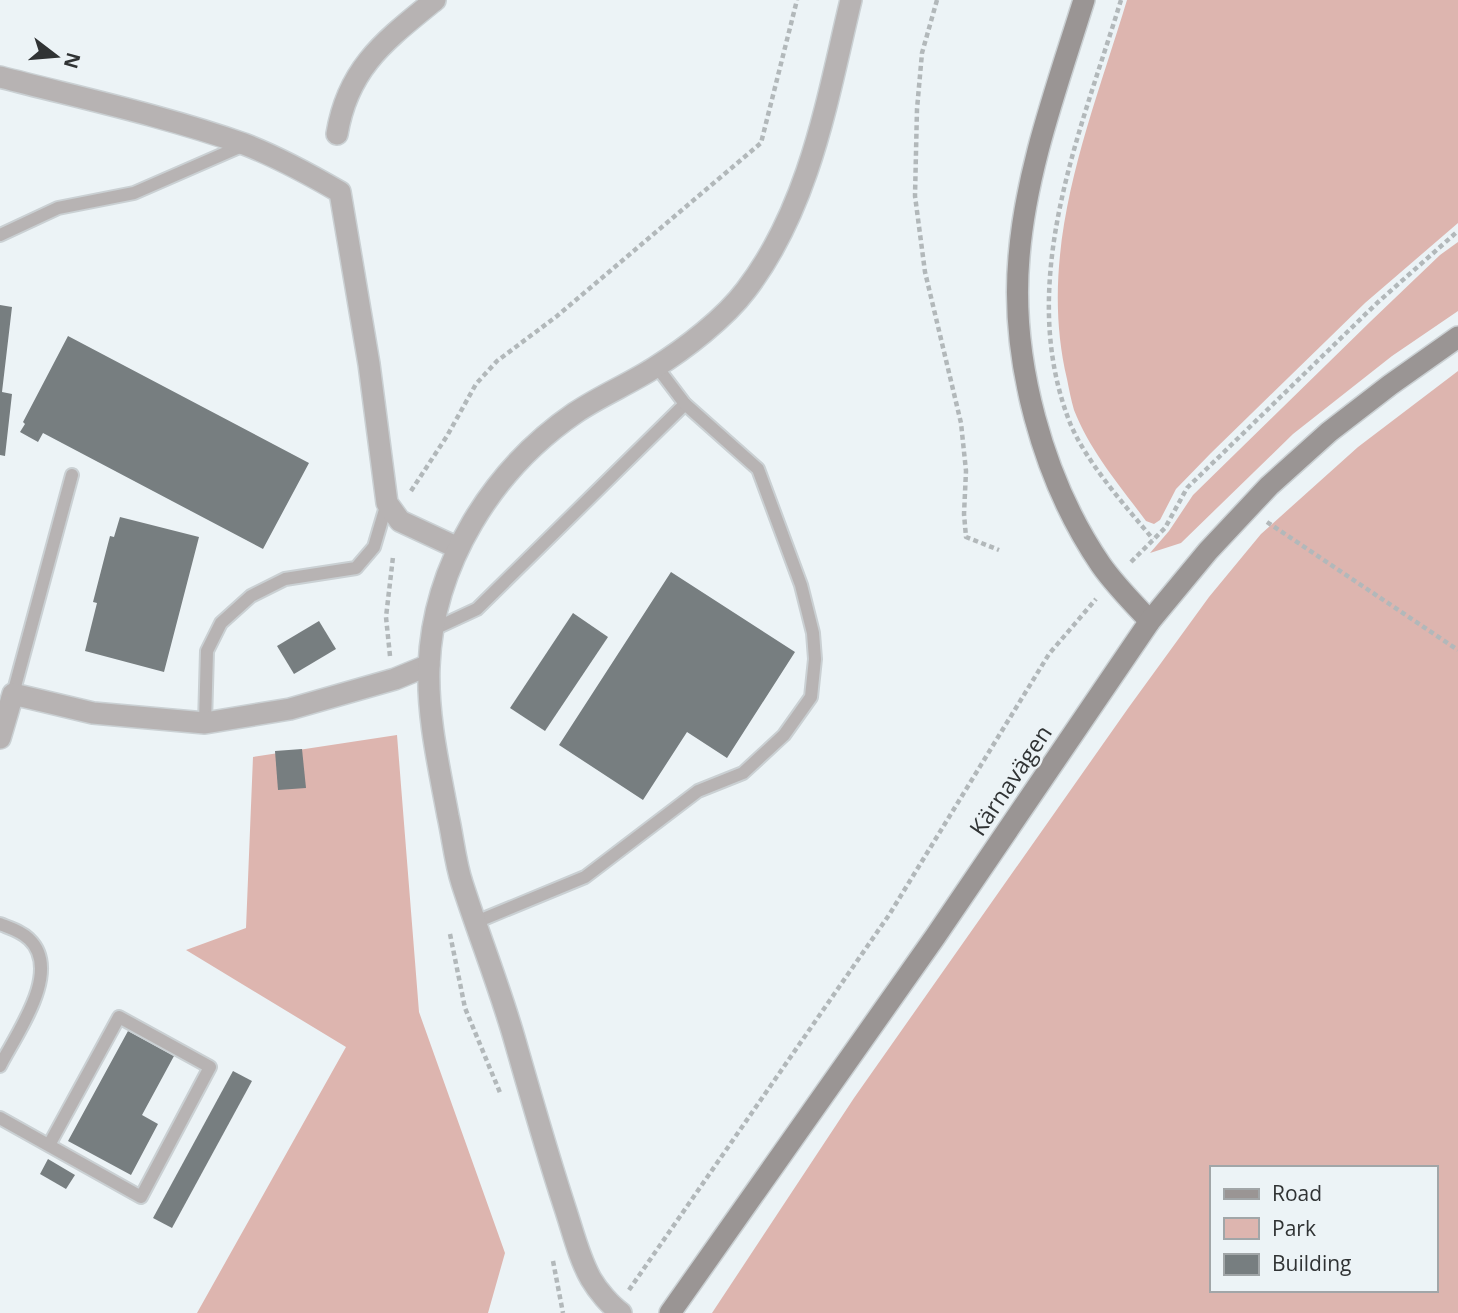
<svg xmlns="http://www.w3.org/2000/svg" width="1458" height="1313" font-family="'Open Sans',sans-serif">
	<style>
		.green { fill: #ddb5af; fill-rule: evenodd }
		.building { fill: #777e80 }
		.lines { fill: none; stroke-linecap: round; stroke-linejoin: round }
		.lane-casing { stroke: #cad0d3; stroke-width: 16 }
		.street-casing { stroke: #cad0d3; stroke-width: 24 }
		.secondary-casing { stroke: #cad0d3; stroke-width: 24 }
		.path { stroke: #b2b8ba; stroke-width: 4.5; stroke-dasharray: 5 3.5; stroke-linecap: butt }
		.lane { stroke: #b7b3b3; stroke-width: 12 }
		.street { stroke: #b7b3b3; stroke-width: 21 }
		.secondary { stroke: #9a9594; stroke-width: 21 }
		.labels { text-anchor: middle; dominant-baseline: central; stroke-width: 5; stroke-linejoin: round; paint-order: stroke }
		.street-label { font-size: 23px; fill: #303334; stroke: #ecf3f6 }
	</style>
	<rect width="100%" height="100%" fill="#ecf3f6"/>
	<g class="green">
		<path d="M1127 0H1458V223L1365 303 1211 453 1176 489 1160 520 1154 524 1146 521C1120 486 1090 451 1074 410 1071 400 1069 389 1067 379 1036 248 1090 123 1127 0Z"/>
		<path d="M1458 242V311L1392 356 1293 434 1181 543 1150 553 1169 531 1193 495 1371 321 1440 255Z"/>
		<path d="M1458 371V1313H712L854 1098 1129 707 1209 597 1261 534 1358 447ZM1211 1168H1435V1290H1211Z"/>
		<path d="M397 735 419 1012 505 1253 488 1313H197L346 1047 186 950 246 928 253 757Z"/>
	</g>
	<g class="building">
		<path d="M0 305 12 307 2 392 12 394 5 456 0 455Z"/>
		<path d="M68 336 309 463 263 549 43 433 38 442 20 432 25 424 23 422Z"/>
		<path d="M120 517 199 537 164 672 85 651 97 603 93 602 110 536 114 537Z"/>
		<path d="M671 572 795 652 727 758 687 732 643 800 559 745Z"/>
		<path d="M573 613 608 637 545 731 510 708Z"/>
		<path d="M319 621 336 649 294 674 277 646Z"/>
		<path d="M302 749 306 788 278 790 275 751Z"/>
		<path d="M128 1031 174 1056 142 1115 158 1124 131 1175 68 1141Z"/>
		<path d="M233 1071 252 1081 172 1228 153 1218Z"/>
		<path d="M48 1159 75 1175 66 1189 40 1174Z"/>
	</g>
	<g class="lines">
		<g class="lane-casing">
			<g id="lane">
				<path d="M0 235 58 208 134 193 244 145"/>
				<path d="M434 629 477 609 685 404"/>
				<path d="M13 694 72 475"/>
				<path d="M205 723 207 651 221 623 251 596 285 579 356 568 374 547 387 503"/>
				<path d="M476 922 585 877 698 791 743 773 784 735 811 697 815 659 813 633 801 585 758 469 685 404 657 367"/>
				<path d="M0 924C10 928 21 931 29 939 63 971 16 1034 0 1066"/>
				<path d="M0 1118 141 1197 210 1067 119 1017 49 1145"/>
			</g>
		</g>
		<g class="street-casing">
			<g id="street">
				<path d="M0 77C81 98 165 116 244 144 278 157 309 174 340 192L369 364 387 503 400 521 458 548"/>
				<path d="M337 134C348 67 386 40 435 0"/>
				<path d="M0 738 13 694 93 713 205 723 290 709 395 679 429 665"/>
				<path d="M621 1313C610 1305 598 1291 591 1279 579 1258 573 1232 565 1208 547 1153 531 1097 515 1041 500 988 479 936 462 883 455 862 453 838 448 816 439 767 427 716 429 666 433 564 492 470 575 413 600 396 629 384 654 368 685 349 725 318 746 290 810 206 827 100 851 0"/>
			</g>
		</g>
		<g class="secondary-casing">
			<g id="secondary">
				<path d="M1084 0C1058 84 1026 169 1019 257 1010 360 1043 480 1101 565 1115 585 1133 603 1150 621"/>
				<path d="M670 1313 935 937 1150 621 1208 551 1269 486 1329 432 1390 385 1458 337"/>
			</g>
		</g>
		<g class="path">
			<path d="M937 0 922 53 917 109 915 196 925 272 961 423 966 471 964 514 966 537 999 550"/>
			<path d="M1121 0C1080 134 1015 283 1070 423 1086 462 1126 507 1153 539"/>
			<path d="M411 491 447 436 476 384 497 361 557 316 761 143 797 0"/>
			<path d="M1267 522 1458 650"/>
			<path d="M1131 562 1165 528 1187 488 1377 303 1458 231"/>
			<path d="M390 656 386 617 393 557"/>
			<path d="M450 934 465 1008 501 1095"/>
			<path d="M553 1261 563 1313"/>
			<path d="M629 1290 889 915 1049 654 1096 599"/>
		</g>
		<use href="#lane" class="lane"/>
		<use href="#street" class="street"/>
		<use href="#secondary" class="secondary"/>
	</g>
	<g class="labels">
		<g class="street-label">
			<text transform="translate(1010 780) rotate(-56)">Kärnavägen</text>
		</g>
	</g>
	<rect x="1210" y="1166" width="228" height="126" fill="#ecf3f6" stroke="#a1a6a8" stroke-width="2"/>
	<rect x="1224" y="1189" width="35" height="10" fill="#9a9594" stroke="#a1a6a8" stroke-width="2"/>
	<text x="1272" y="1201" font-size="21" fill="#303334">Road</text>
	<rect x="1224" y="1218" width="35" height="21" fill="#ddb5af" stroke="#a1a6a8" stroke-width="2"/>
	<text x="1272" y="1236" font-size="21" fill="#303334">Park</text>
	<rect x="1224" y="1254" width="35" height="21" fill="#777e80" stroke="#a1a6a8" stroke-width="2"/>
	<text x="1272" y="1271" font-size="21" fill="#303334">Building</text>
	<g transform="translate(56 56) rotate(106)" stroke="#ecf3f6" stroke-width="5" paint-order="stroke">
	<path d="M0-5L12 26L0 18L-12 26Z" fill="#303334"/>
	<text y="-10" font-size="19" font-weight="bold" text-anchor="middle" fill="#303334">N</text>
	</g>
</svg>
